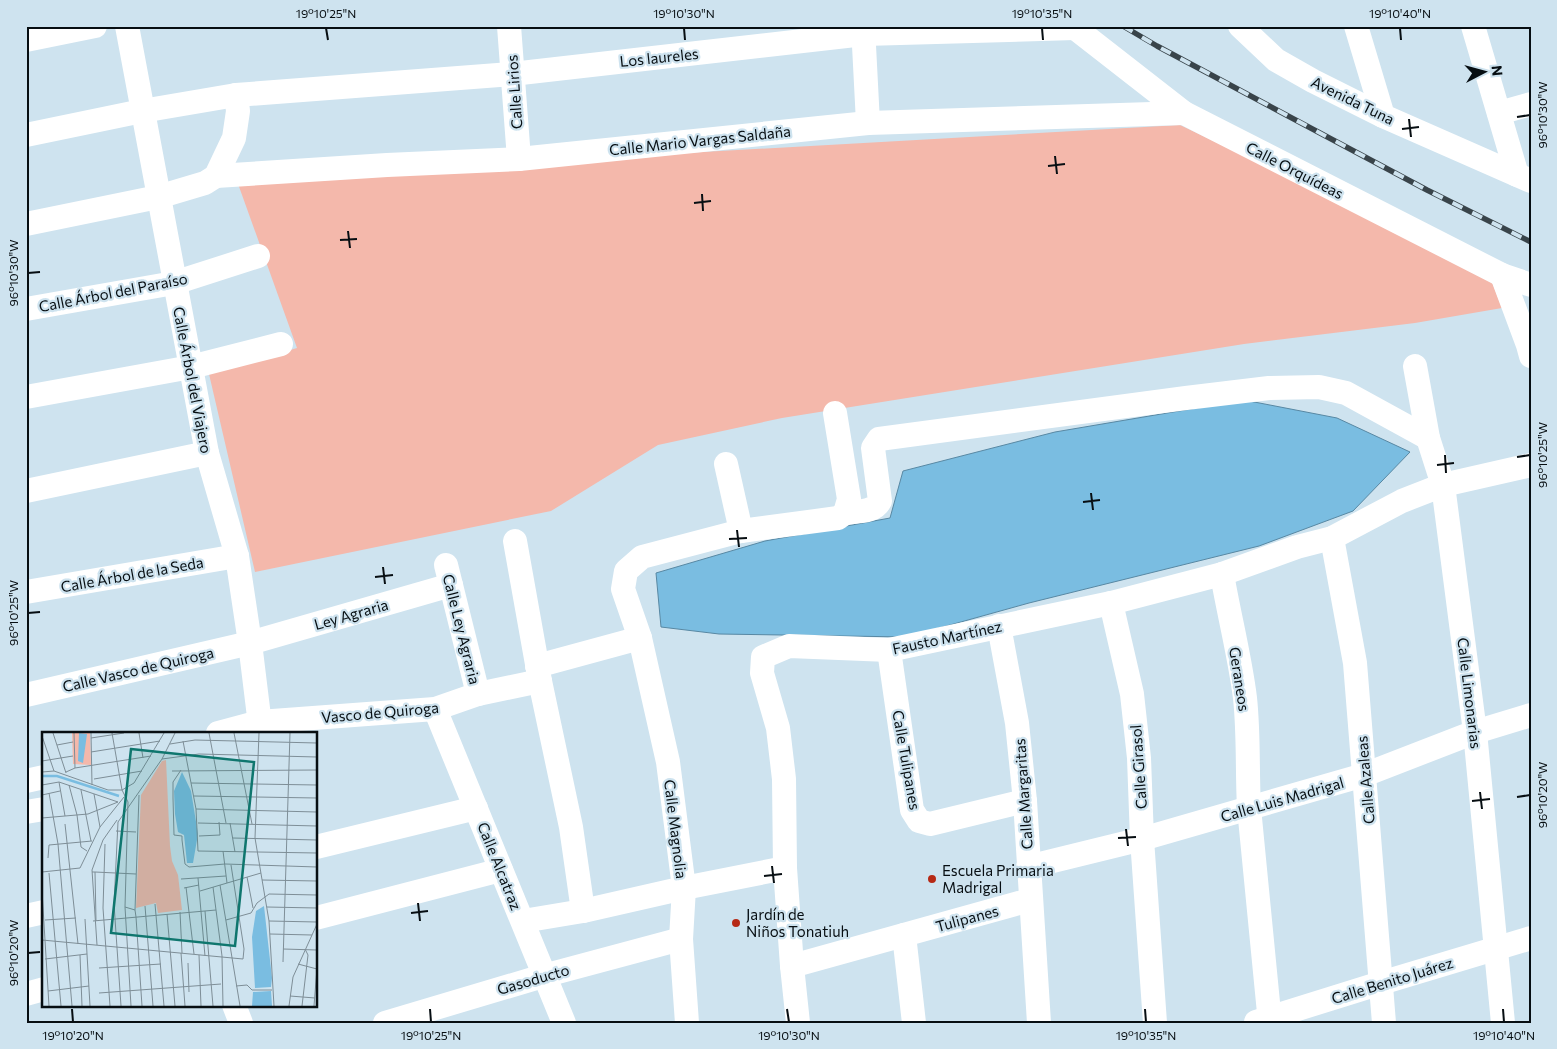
<svg xmlns="http://www.w3.org/2000/svg" width="1557" height="1049" font-family="Commissioner,sans-serif">
	<style>
		.green { fill: #f4b8ab }
		.water { fill: #7abde1; stroke: #5888a3 }
		.lines { fill: none; stroke-linecap: round; stroke-linejoin: round }
		.minor { stroke: #fff; stroke-width: 24 }
		.rail-casing { stroke: #39444a; stroke-width: 5.5 }
		.rail { stroke: #cee3ef; stroke-width: 4; stroke-dasharray: 11; stroke-linecap: butt }
		.ticks { fill: none; stroke: #070e12; stroke-width: 2 }
		.poi-dot { fill: #b62915; stroke: #cee3ef; stroke-width: 2 }
		.labels { text-anchor: middle; dominant-baseline: central; stroke-width: 4.5; stroke-linejoin: round; paint-order: stroke }
		.street-label { font-size: 15px; fill: #070e12; stroke: #cee3ef }
		.poi-label { font-size: 15px; fill: #070e12; stroke: #cee3ef; text-anchor: start }
		.inset-river { fill: none; stroke: #7abde1; stroke-width: 2.5 }
		.inset-road { fill: none; stroke: #7e8e97; stroke-width: 1 }
		.view { fill: #0f766e; fill-opacity: 0.15; stroke: #0f766e; stroke-width: 2.5 }
		.inset-edge { fill: none; stroke: #070e12; stroke-width: 2.5 }
		.neatline { fill: none; stroke: #070e12; stroke-width: 2 }
		.ticks-label { font-size: 12px; text-anchor: middle; fill: #070e12 }
	</style>
	<rect width="100%" height="100%" fill="#cee3ef"/>
	<path class="green" d="M1180 125 1488 272 1502 308 1415 323 1244 344 782 418 658 445 551 511 255 572 209 374 297 348 237 181 526 162Z"/>
	<path class="water" d="M1244 400 1337 418 1410 452 1353 511 1259 546 1029 603 907 637 719 634 661 627 656 573 765 541 890 518 903 471 1055 432Z"/>
	<g class="lines">
		<g class="minor">
			<path d="M127 26 207 453 237 556 250 643 261 733"/>
			<path d="M509 26 519 159"/>
			<path d="M863 26 868 123"/>
			<path d="M1070 26 1075 28 1184 113 1502 275 1531 285"/>
			<path d="M1240 26 1276 60 1313 81 1383 116 1531 181"/>
			<path d="M1356 26 1383 116"/>
			<path d="M1473 26 1517 175"/>
			<path d="M26 40 95 26"/>
			<path d="M1499 113 1531 104"/>
			<path d="M26 135 142 111 236 95 512 74 864 34 1075 28 1083 26"/>
			<path d="M216 176 387 165 519 159 868 123 1184 113"/>
			<path d="M26 224 158 197 205 183 216 176 234 138 238 111 236 95"/>
			<path d="M1502 275 1528 345 1531 356"/>
			<path d="M26 309 174 283 258 256"/>
			<path d="M1415 366 1428 438 1443 485 1475 732 1503 1023"/>
			<path d="M26 397 191 367 281 344"/>
			<path d="M726 464 741 531"/>
			<path d="M26 491 207 453"/>
			<path d="M845 513C857 511 874 513 880 501L873 448 879 439 1186 398 1269 388 1319 387 1346 393 1428 438"/>
			<path d="M1332 538 1355 663 1384 1023"/>
			<path d="M515 541 540 681 571 827 583 911"/>
			<path d="M446 565 478 694"/>
			<path d="M1222 574C1229 615 1240 657 1245 698 1249 735 1247 771 1249 808L1270 1023"/>
			<path d="M26 592 237 556"/>
			<path d="M1111 603 1132 694 1139 758 1142 839 1155 1023"/>
			<path d="M999 626 1017 723 1025 801 1039 1023"/>
			<path d="M889 650 912 810 919 821 930 824 1025 801"/>
			<path d="M537 666 640 638"/>
			<path d="M26 695 250 643 451 585"/>
			<path d="M435 709 564 1023"/>
			<path d="M218 733 259 722 435 709 478 694 540 681"/>
			<path d="M26 781 44 777"/>
			<path d="M26 812 44 809"/>
			<path d="M316 847 476 808"/>
			<path d="M1028 867 1142 839 1364 775 1475 732 1531 715"/>
			<path d="M26 916 44 912"/>
			<path d="M316 918 501 870"/>
			<path d="M523 921 583 911 684 888 785 868"/>
			<path d="M904 935 914 1023"/>
			<path d="M792 966 1030 900"/>
			<path d="M26 994 44 989"/>
			<path d="M234 1005 241 1023"/>
			<path d="M1256 1022 1381 983 1531 938"/>
			<path d="M385 1023 543 976 681 939"/>
			<path d="M687 1023 681 939 684 888 668 762 640 638 623 589 626 571 642 557 741 531 838 518 845 513 849 499 835 413"/>
			<path d="M798 1023 792 966 785 868 784 779 778 728 762 673 763 657 789 646 889 650 1111 603 1222 574 1297 547 1332 538 1402 501 1443 485 1531 465"/>
		</g>
		<g class="rail-casing">
			<path id="rail" d="M1123 26 1157 46 1427 190 1531 242"/>
		</g>
		<use href="#rail" class="rail"/>
	</g>
	<path class="ticks" d="M326 28 328 40M684 28 685 40M1042 28 1043 40M1400 28 1401 40M1517 117 1530 115M1409 119 1411 137M1402 129 1419 127M1055 156 1057 174M1048 166 1065 164M702 194 703 211M694 203 711 201M348 231 350 248M340 240 357 239M28 273 40 272M1445 455 1446 473M1517 457 1530 455M1437 465 1454 463M1091 493 1093 510M1083 502 1100 500M737 530 739 547M729 539 747 538M383 567 385 584M375 577 393 575M28 613 40 612M1480 792 1482 809M1517 797 1530 795M1472 801 1490 799M1126 829 1128 846M1118 838 1136 837M772 866 774 883M764 876 782 874M418 903 420 921M411 913 428 911M28 953 40 952M72 1009 73 1022M430 1009 431 1022M787 1009 789 1022M1145 1009 1146 1022M1503 1009 1504 1022"/>
	<g class="poi-dot">
		<circle cx="932" cy="879" r="5"/>
		<circle cx="736" cy="923" r="5"/>
	</g>
	<g class="labels">
		<g class="street-label">
			<text transform="translate(659 57) rotate(-6)">Los laureles</text>
			<text transform="translate(514 92) rotate(-94)">Calle Lirios</text>
			<text transform="translate(1353 100) rotate(26)">Avenida Tuna</text>
			<text transform="translate(700 140) rotate(-6)">Calle Mario Vargas Saldaña</text>
			<text transform="translate(1295 170) rotate(27)">Calle Orquídeas</text>
			<text transform="translate(113 292) rotate(-11)">Calle Árbol del Paraíso</text>
			<text transform="translate(193 380) rotate(79)">Calle Árbol del Viajero</text>
			<text transform="translate(132 574) rotate(-10)">Calle Árbol de la Seda</text>
			<text transform="translate(351 614) rotate(-16)">Ley Agraria</text>
			<text transform="translate(462 629) rotate(76)">Calle Ley Agraria</text>
			<text transform="translate(947 637) rotate(-12)">Fausto Martínez</text>
			<text transform="translate(138 669) rotate(-13)">Calle Vasco de Quiroga</text>
			<text transform="translate(1240 679) rotate(81)">Geraneos</text>
			<text transform="translate(1470 693) rotate(83)">Calle Limonarias</text>
			<text transform="translate(380 712) rotate(-5)">Vasco de Quiroga</text>
			<text transform="translate(907 760) rotate(80)">Calle Tulipanes</text>
			<text transform="translate(1138 767) rotate(-94)">Calle Girasol</text>
			<text transform="translate(1365 780) rotate(-95)">Calle Azaleas</text>
			<text transform="translate(1023 794) rotate(-94)">Calle Margaritas</text>
			<text transform="translate(1282 799) rotate(-16)">Calle Luis Madrigal</text>
			<text transform="translate(676 829) rotate(83)">Calle Magnolia</text>
			<text transform="translate(500 866) rotate(68)">Calle Alcatraz</text>
			<text transform="translate(967 918) rotate(-15)">Tulipanes</text>
			<text transform="translate(533 979) rotate(-16)">Gasoducto</text>
			<text transform="translate(1392 980) rotate(-17)">Calle Benito Juárez</text>
		</g>
		<g class="poi-label">
			<text x="942" y="870">Escuela Primaria<tspan x="942" dy="17">Madrigal</tspan></text>
			<text x="746" y="914">Jardín de<tspan x="746" dy="17">Niños Tonatiuh</tspan></text>
		</g>
	</g>
	<g transform="translate(42 732)">
		<rect width="275" height="275" fill="#cee3ef"/>
		<path d="M30 1H48L49 33 31 32ZM124 28 128 114 130 129 136 143 140 178 116 181 114 171 94 176 99 63 120 29Z" fill="#f4b8ab"/>
		<path d="M37 1 45 2 41 31 36 29ZM140 40 149 59 156 102 151 131H145L142 103 136 100 133 82 132 59ZM222 174 230 246 229 255 213 256 210 205 214 179ZM229 259 230 274H210L211 260Z" fill="#7abde1"/>
		<path class="inset-river" d="M0 44H15L77 64"/>
		<path class="inset-road" d="M11 1 24 41M32 1 33 36M49 1 50 53M70 1 80 58 86 70 83 175 89 274M97 1 101 26M167 1 184 91M192 1 210 92M217 1 213 106 227 189 232 274M0 4 12 39M49 6 82 1M141 9 154 77 156 119 275 121M128 12 153 8 275 11M15 13 31 10M49 20 118 9M120 27 157 22 275 25M0 29 31 24M139 38 131 50V66L132 103 140 104V108M130 39 275 38M0 40 12 39 66 58H80L92 51 122 1M24 40 33 36 109 24M52 47 100 39M17 50 23 84M149 51 275 53M0 53 17 50 76 70M27 53 35 83 39 115 45 119M39 58 49 109M7 61 16 112 30 274M52 62 58 95M0 63 18 59M152 64 275 66M154 77 275 80M0 86 46 82 76 70M156 91 275 94M188 91 193 120M23 92 36 212M74 99 94 100M157 104 178 103 177 90M191 106 275 108M140 108 143 132 147 135 183 132 275 135M63 112 61 176 68 274M181 119 185 151M6 126 7 113 50 109M0 140 38 136 58 95 82 65M50 140H53L54 189M53 140 94 142M7 141 19 274M205 145 211 176M156 146 163 224M139 147 184 144M220 148 275 149M178 153 198 274M144 155 152 222M171 155 180 224 181 274M142 156 157 153M0 159 7 274M158 159 219 141M113 172 122 274M103 174 111 274M83 175 93 178 94 185 100 274M225 175 275 176M93 178 97 63M163 179 171 274M138 180 140 221M125 182 133 274M43 187 48 274M3 188 34 186M184 188 209 181 215 171 227 162 275 163M51 189 174 178M227 189 275 190M228 202 270 203M0 208 201 227 202 217 189 133M55 213 50 138 61 108 75 88M241 217 275 218M139 221 143 274M38 223 40 274M157 223 159 274M3 227 45 222M241 230 248 1M146 231 147 260M256 232 275 237M57 236 119 232M194 254 205 253 210 258H230M6 259 47 254M57 261 179 252M248 264 273 266M79 274 72 172 76 90 120 27 133 1M247 274 251 245 275 192M260 274 266 223 263 217M272 274 275 236"/>
		<path class="view" d="M89 17 212 30 193 214 69 201Z"/>
		<rect width="275" height="275" class="inset-edge"/>
	</g>
	<rect width="1557" height="1049" fill="none" stroke="#cee3ef" stroke-width="55"/>
	<g transform="translate(1484 72) rotate(84)" stroke="#cee3ef" stroke-width="4" paint-order="stroke">
	<path d="M0-4L9 19L0 12L-9 19Z" fill="#070e12"/>
	<text y="-8" font-size="14" font-weight="bold" text-anchor="middle" fill="#070e12">N</text>
	</g>
	<rect x="28" y="28" width="1502" height="994" class="neatline"/>
	<g class="ticks-label">
		<text x="326" y="18">19°10'25"N</text>
		<text x="684" y="18">19°10'30"N</text>
		<text x="1042" y="18">19°10'35"N</text>
		<text x="1400" y="18">19°10'40"N</text>
		<text transform="translate(1543 115) rotate(-90)" y="4">96°10'30"W</text>
		<text transform="translate(14 273) rotate(-90)" y="4">96°10'30"W</text>
		<text transform="translate(1543 455) rotate(-90)" y="4">96°10'25"W</text>
		<text transform="translate(14 613) rotate(-90)" y="4">96°10'25"W</text>
		<text transform="translate(1543 795) rotate(-90)" y="4">96°10'20"W</text>
		<text transform="translate(14 953) rotate(-90)" y="4">96°10'20"W</text>
		<text x="73" y="1040">19°10'20"N</text>
		<text x="431" y="1040">19°10'25"N</text>
		<text x="789" y="1040">19°10'30"N</text>
		<text x="1146" y="1040">19°10'35"N</text>
		<text x="1504" y="1040">19°10'40"N</text>
	</g>
</svg>
